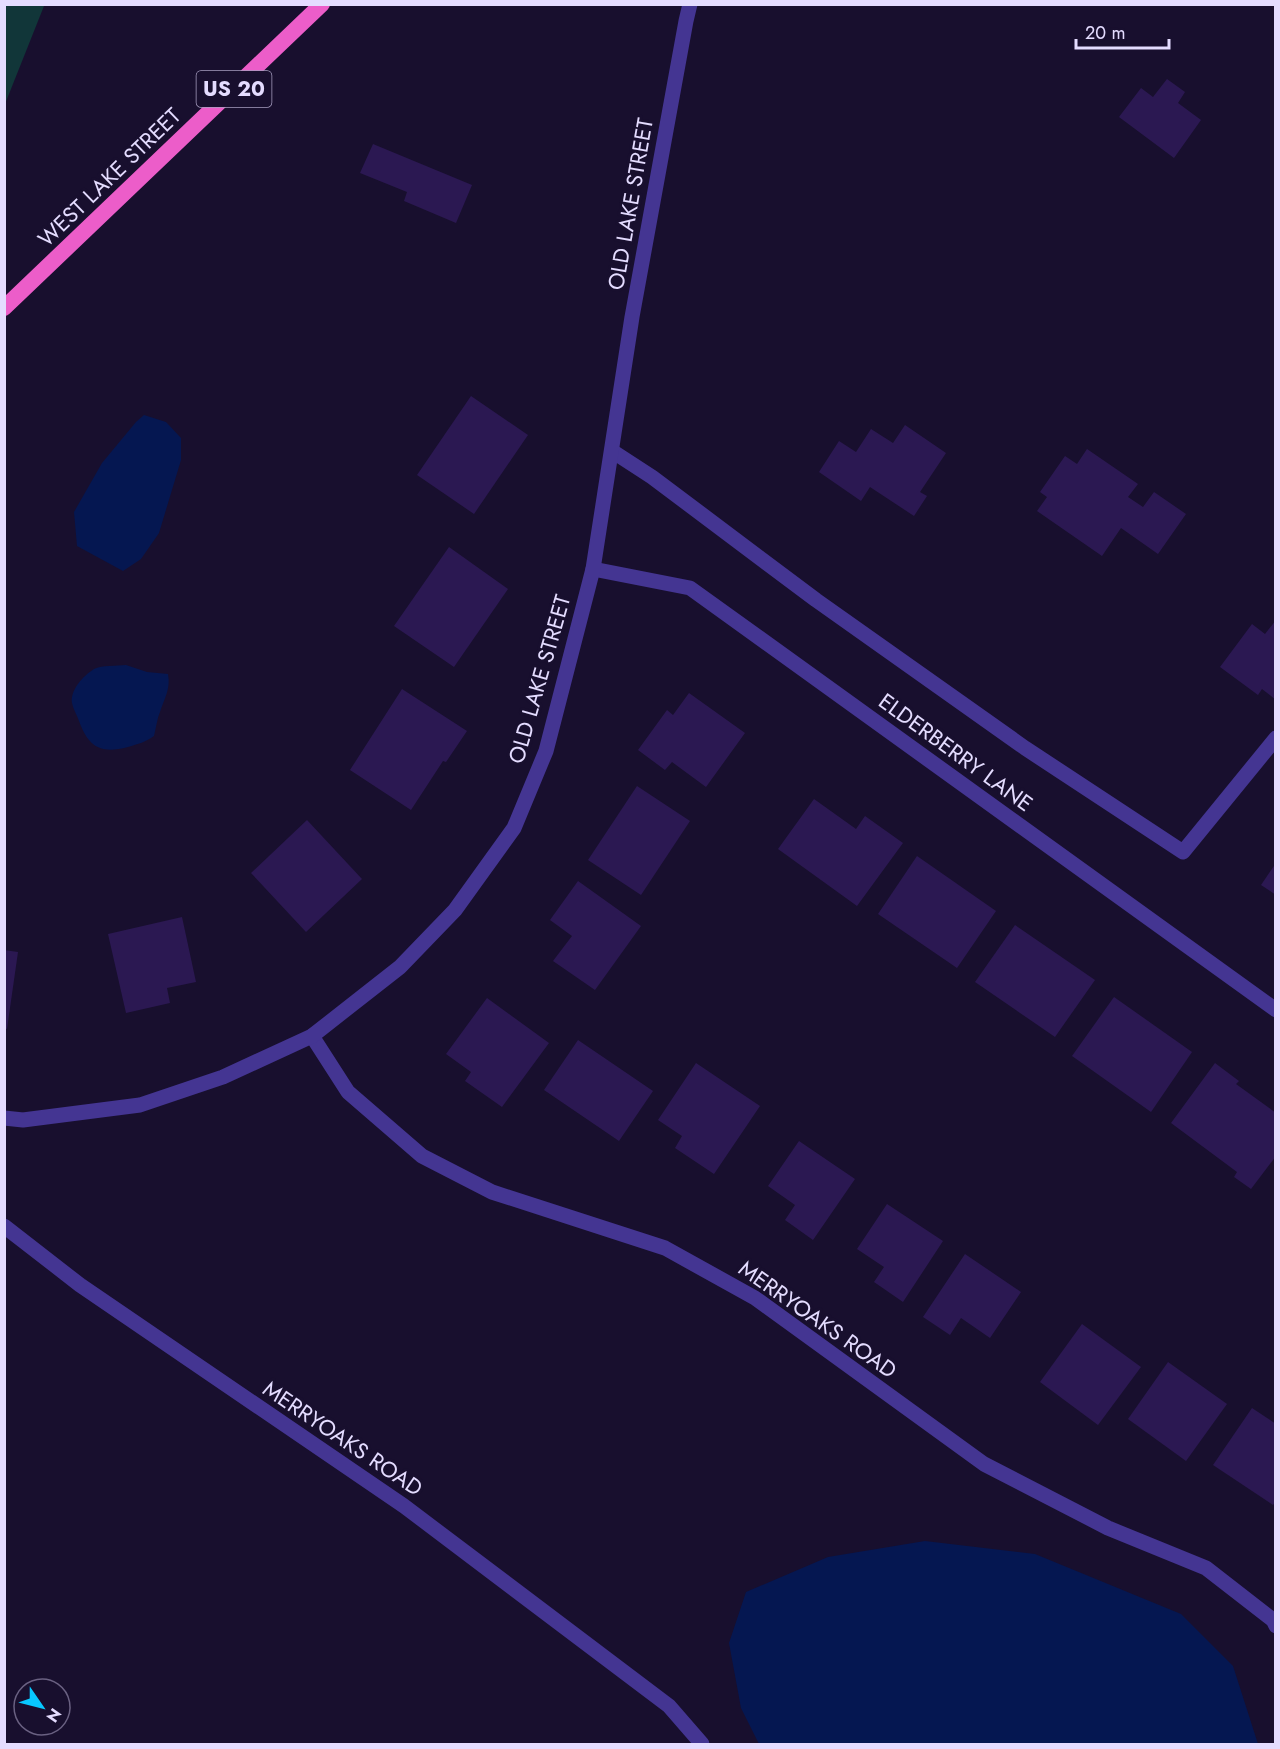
<svg xmlns="http://www.w3.org/2000/svg" width="1280" height="1749" font-family="Jost,sans-serif">
	<style>
		.green { fill: #113639 }
		.water { fill: #051751 }
		.building { fill: #2b1852 }
		.lines { fill: none; stroke-linecap: round; stroke-linejoin: round }
		.service { stroke: #443592; stroke-width: 15 }
		.minor { stroke: #443592; stroke-width: 15 }
		.trunk { stroke: #ec5dc9; stroke-width: 16 }
		.labels { text-anchor: middle; dominant-baseline: central; stroke-width: 6; stroke-linejoin: round; paint-order: stroke }
		.shield { fill: #180f2e; stroke: #a79ec0; stroke-width: 1.5 }
		.shield-label { font-size: 21px; font-weight: bold; fill: #e4dcff }
		.street-label { font-size: 22px; fill: #e4dcff; stroke: #180f2e }
	</style>
	<rect width="100%" height="100%" fill="#180f2e"/>
	<path class="green" d="M5 4H42L44 6 5 104Z"/>
	<g class="water">
		<path d="M144 415 166 422 181 438V460L159 533 141 559 123 571 77 546 74 512 102 463 136 422Z"/>
		<path d="M126 665 147 672 168 674C171 689 164 699 160 712 157 719 156 728 154 736 146 742 138 744 128 747 101 754 89 748 79 721 77 715 73 709 72 703 70 690 83 676 94 669 102 665 117 666 126 665Z"/>
		<path d="M925 1541 1035 1554 1181 1614 1233 1666 1258 1744H759L741 1708 729 1643 746 1592 828 1557Z"/>
	</g>
	<g class="building">
		<path d="M1167 79 1185 92 1178 103 1201 120 1174 158 1119 117 1141 88 1153 97Z"/>
		<path d="M373 144 472 185 456 223 404 201 407 192 360 173Z"/>
		<path d="M471 396 528 435 474 514 417 475Z"/>
		<path d="M905 425 946 453 920 492 927 496 914 516 870 487 861 501 819 472 839 441 856 452 871 429 893 443Z"/>
		<path d="M1087 449 1138 484 1128 497 1143 507 1154 492 1186 514 1158 554 1121 528 1102 556 1037 511 1047 497 1040 492 1065 456 1077 464Z"/>
		<path d="M449 547 508 589 454 667 394 626Z"/>
		<path d="M1276 620V700L1262 689 1258 695 1220 667 1252 624 1265 634Z"/>
		<path d="M402 689 467 731 446 762 443 761 411 810 350 770Z"/>
		<path d="M689 693 745 733 706 787 672 762 665 770 638 750 667 710 673 715Z"/>
		<path d="M637 786 690 821 641 895 588 860Z"/>
		<path d="M814 799 856 829 865 816 903 843 857 906 778 849Z"/>
		<path d="M307 820 362 879 306 932 251 873Z"/>
		<path d="M917 856 996 911 957 968 878 914Z"/>
		<path d="M1276 863V895L1261 885Z"/>
		<path d="M578 881 641 926 595 990 553 961 572 936 550 920Z"/>
		<path d="M182 917 196 982 167 988 170 1003 126 1013 108 934Z"/>
		<path d="M1015 925 1095 980 1055 1037 975 982Z"/>
		<path d="M4 950 18 952 7 1029 4 1028Z"/>
		<path d="M1114 997 1192 1052 1151 1112 1072 1056Z"/>
		<path d="M487 998 549 1043 502 1107 465 1081 471 1072 446 1054Z"/>
		<path d="M578 1040 653 1091 619 1141 544 1090Z"/>
		<path d="M696 1063 760 1106 714 1174 675 1148 682 1136 658 1120Z"/>
		<path d="M1215 1063 1239 1081 1236 1084 1276 1113V1156L1251 1189 1234 1177 1237 1172 1171 1123Z"/>
		<path d="M799 1141 855 1179 813 1240 785 1220 795 1205 768 1186Z"/>
		<path d="M887 1204 943 1241 903 1302 874 1282 884 1267 857 1249Z"/>
		<path d="M965 1254 1021 1292 990 1338 961 1318 950 1335 923 1317Z"/>
		<path d="M1082 1324 1141 1367 1098 1425 1040 1382Z"/>
		<path d="M1168 1362 1227 1404 1186 1461 1128 1419Z"/>
		<path d="M1252 1408 1276 1424V1501L1273 1505 1213 1465Z"/>
	</g>
	<g class="lines">
		<path class="service" d="M612 451 652 477 816 600 1025 748 1183 852 1276 738"/>
		<g class="minor">
			<path d="M593 569 690 588 1276 1010"/>
			<path d="M312 1036 348 1092 422 1156 492 1192 665 1248 755 1298 984 1464 1108 1528 1206 1568 1273 1620 1276 1626"/>
			<path d="M4 1118 23 1120 140 1105 223 1077 312 1036 400 967 455 910 514 828 546 751 593 569 632 317 686 21 690 4"/>
			<path d="M4 1226 80 1285 404 1506 669 1706 702 1744"/>
		</g>
		<path class="trunk" d="M4 308 322 4"/>
	</g>
	<g class="labels">
		<rect class="shield" x="196.5" y="71" width="75" height="36" rx="4.5"/>
		<g class="shield-label">
			<text x="234" y="89">US 20</text>
		</g>
		<g class="street-label">
			<text transform="translate(109 177) rotate(-44)">WEST LAKE STREET</text>
			<text transform="translate(630 204) rotate(-80)">OLD LAKE STREET</text>
			<text transform="translate(539 679) rotate(-74)">OLD LAKE STREET</text>
			<text transform="translate(956 752) rotate(36)">ELDERBERRY LANE</text>
			<text transform="translate(818 1319) rotate(35)">MERRYOAKS ROAD</text>
			<text transform="translate(343 1438) rotate(34)">MERRYOAKS ROAD</text>
		</g>
	</g>
	<rect width="1280" height="1749" fill="none" stroke="#e4dcff" stroke-width="12"/>
	<g transform="translate(42 1707) rotate(125)"><circle r="28" fill="#180f2e" stroke="#6a6182" stroke-width="1.5"/>
	<path d="M0-4.5L10 22L0 15L-10 22Z" fill="#08c8ff"/>
	<text y="-9" font-size="16" font-weight="bold" text-anchor="middle" fill="#e4dcff">N</text>
	</g>
	<path d="M1076 39v9h93v-9" fill="none" stroke="#e4dcff" stroke-width="3"/>
	<text x="1085" y="39" font-size="18" fill="#e4dcff" stroke="#180f2e" stroke-width="4.5" paint-order="stroke">20 m</text>
</svg>
